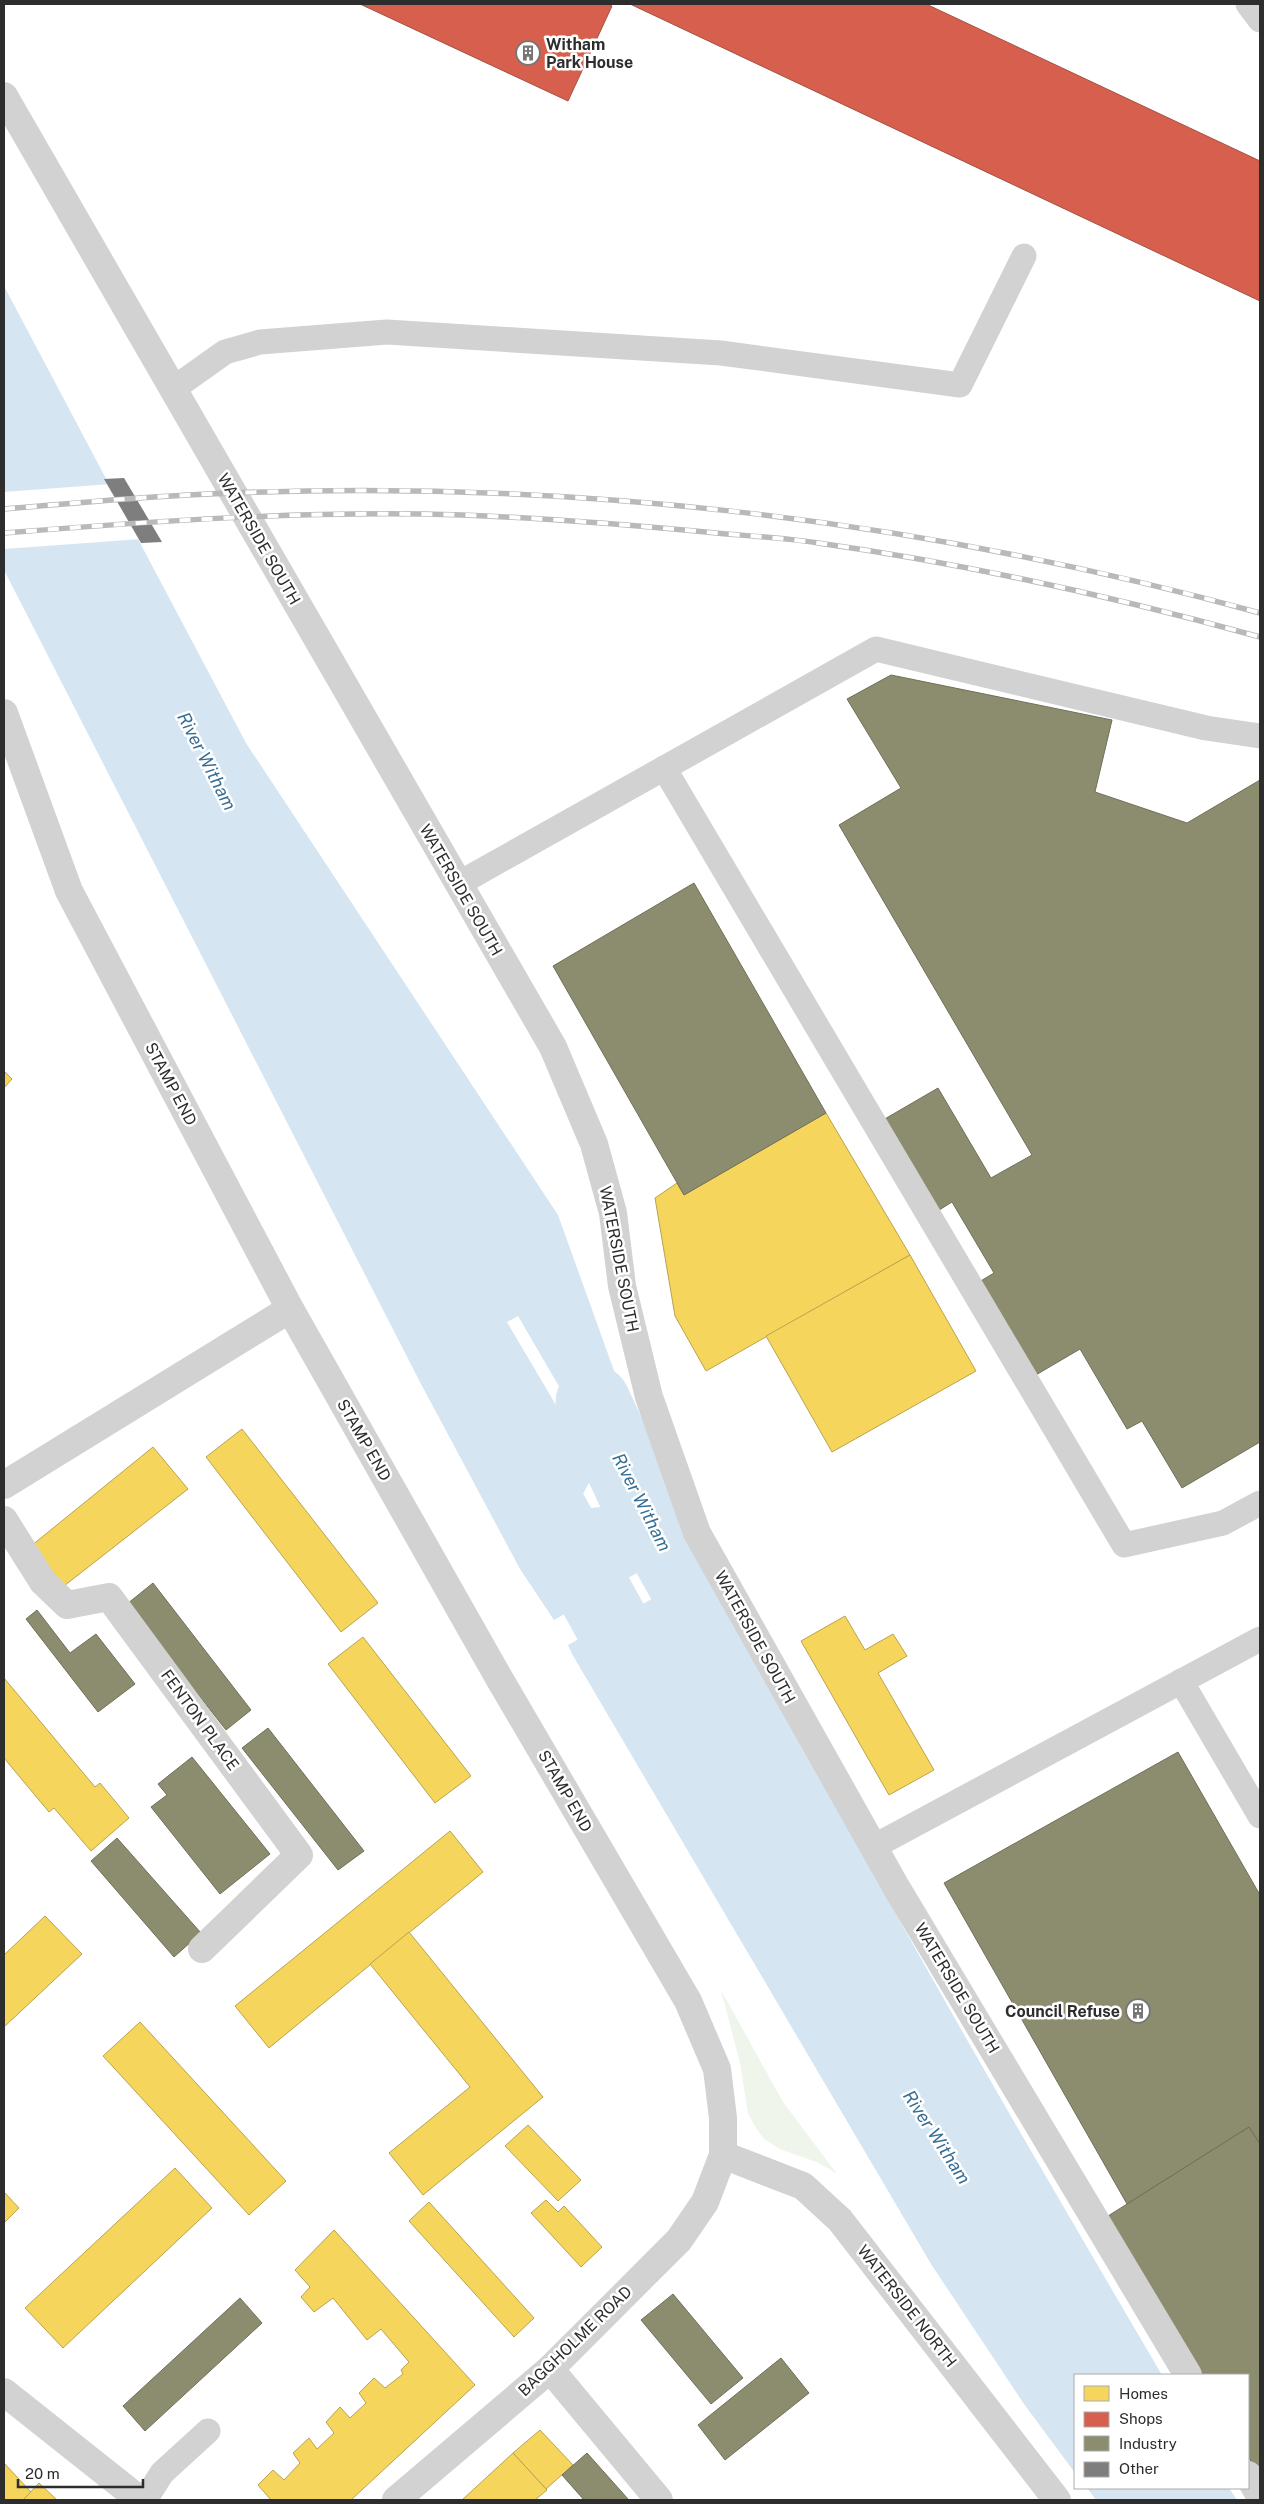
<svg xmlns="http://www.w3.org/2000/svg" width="1264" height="2504" font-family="'Public Sans',sans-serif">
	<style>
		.green { fill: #eff5ea }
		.water { fill: #d5e6f2 }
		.pier { fill: #fff }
		.homes { fill: #f6d55c; stroke: #baa34e }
		.shops { fill: #d6604d; stroke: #a35143 }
		.industry { fill: #8c8c6e; stroke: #70705a }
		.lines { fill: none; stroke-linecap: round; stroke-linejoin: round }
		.river { stroke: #d5e6f2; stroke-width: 75 }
		.building { fill: #7e7e7e }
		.lane { stroke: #d2d2d2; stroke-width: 25 }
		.street { stroke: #d2d2d2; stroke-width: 28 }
		.rail-casing { stroke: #b9b9b9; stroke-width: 5.5 }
		.rail { stroke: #fff; stroke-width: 4; stroke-dasharray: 11; stroke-linecap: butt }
		.labels { text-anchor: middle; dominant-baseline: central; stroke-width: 5; stroke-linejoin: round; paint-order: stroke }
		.poi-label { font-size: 16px; font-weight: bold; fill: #2d2d2d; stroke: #fff; text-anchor: start }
		.street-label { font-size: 16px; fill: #2d2d2d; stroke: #fff }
		.water-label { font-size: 18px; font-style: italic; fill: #356d94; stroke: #fff }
	</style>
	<rect width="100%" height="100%" fill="#fff"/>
	<path class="green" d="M721 1990 783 2102 837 2174 819 2163 780 2149 764 2139 756 2128 748 2114 740 2063Z"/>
	<g class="water">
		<path d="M4 286 246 743 558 1215 635 1429 633 1449 647 1477 636 1495H616L595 1456 590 1453 586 1455 583 1461 592 1477 583 1494 591 1508 609 1506 644 1569 554 1620 520 1569 421 1384 4 570Z"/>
		<path d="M651 1479 660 1495 658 1497 736 1632 704 1650 628 1516 616 1500H638Z"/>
		<path d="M659 1595 714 1692 723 1691 724 1685 707 1655 738 1636C798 1729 847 1827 901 1923 986 2075 1074 2225 1162 2375H1075V2473L1024 2404 931 2264 572 1654 568 1645Z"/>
		<path d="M1087 2488H1229L1237 2500H1096Z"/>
	</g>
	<g class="pier">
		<path d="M111 484 141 539 4 549V492Z"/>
		<path d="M518 1316 589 1438 579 1444 507 1322Z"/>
		<path d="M729 1692 758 1757 746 1762 716 1698Z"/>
	</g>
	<g class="homes">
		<path d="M4 1071 12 1079 4 1088Z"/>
		<path d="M826 1113 910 1255 706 1371 675 1316 655 1198 677 1183 684 1195Z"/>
		<path d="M910 1255 976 1371 832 1452 766 1336Z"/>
		<path d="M242 1429 378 1603 341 1632 206 1457Z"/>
		<path d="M153 1447 188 1489 64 1586 31 1546Z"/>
		<path d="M845 1616 865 1650 893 1634 907 1656 878 1673 934 1770 889 1795 801 1641Z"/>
		<path d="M363 1637 471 1776 435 1803 328 1664Z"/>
		<path d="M4 1678 95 1787 100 1783 129 1818 91 1851 54 1808 49 1812 4 1758Z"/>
		<path d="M450 1831 483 1872 269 2048 235 2006Z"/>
		<path d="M45 1916 82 1954 4 2027V1955Z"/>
		<path d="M409 1932 543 2097 423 2195 389 2153 470 2087 370 1964Z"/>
		<path d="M140 2022 286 2181 249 2215 103 2056Z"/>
		<path d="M528 2125 581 2180 558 2201 505 2146Z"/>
		<path d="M175 2168 212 2208 63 2348 25 2308Z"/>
		<path d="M4 2192 19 2208 4 2223Z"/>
		<path d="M546 2200 558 2212 564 2206 602 2247 581 2267 531 2213Z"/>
		<path d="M429 2202 534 2318 514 2337 409 2221Z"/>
		<path d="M334 2230 475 2385 351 2500H271L258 2485 273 2470 284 2480 300 2463 293 2453 309 2438 317 2449 334 2433 326 2422 340 2407 350 2418 366 2403 359 2393 374 2378 385 2388 403 2374 401 2370 409 2362 381 2329 367 2340 333 2298 314 2312 301 2297 310 2287 295 2270Z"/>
		<path d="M540 2430 573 2465 546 2489 513 2453Z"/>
		<path d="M513 2453 547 2490 535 2500H462Z"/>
		<path d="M4 2463 31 2492 23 2500H4Z"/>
		<path d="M39 2483 57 2500H23Z"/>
	</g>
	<g class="shops">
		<path d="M360 4H608L612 6 568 101Z"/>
		<path d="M630 4H926L1260 161V301Z"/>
	</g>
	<g class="industry">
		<path d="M891 675 1112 720 1095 792 1187 823 1260 780V1442L1182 1488 1142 1421 1127 1429 1080 1349 1029 1379 974 1285 994 1273 952 1202 936 1212 883 1120 938 1088 991 1178 1032 1155 839 825 901 788 847 699Z"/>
		<path d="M694 883 826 1113 684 1195 553 966Z"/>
		<path d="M153 1583 251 1710 226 1730 127 1604Z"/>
		<path d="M37 1610 70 1653 96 1634 135 1684 98 1712 26 1619Z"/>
		<path d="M268 1728 364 1851 338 1870 242 1748Z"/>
		<path d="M1178 1752 1260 1895V2144L1249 2127 1127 2204 944 1883Z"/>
		<path d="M192 1757 270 1854 220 1894 151 1807 167 1795 158 1784Z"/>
		<path d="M117 1838 201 1933 174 1957 91 1861Z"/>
		<path d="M1249 2127 1260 2144V2478L1248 2456V2375H1200L1108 2216Z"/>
		<path d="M673 2294 743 2378 711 2404 641 2320Z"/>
		<path d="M240 2298 262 2323 145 2431 123 2406Z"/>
		<path d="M781 2358 809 2393 725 2460 698 2425Z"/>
		<path d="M587 2453 628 2499 626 2500H584L562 2475Z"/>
	</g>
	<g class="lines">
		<g class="river">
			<path d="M593 1402 636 1495 771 1737"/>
			<path d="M546 1504 660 1712"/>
		</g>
	</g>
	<path class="building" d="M124 478 162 542 141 543 104 479Z"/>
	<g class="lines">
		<g class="lane">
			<path d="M1248 4 1260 20"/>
			<path d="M173 389 225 352 260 342 387 332 721 353 960 385 1024 256"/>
			<path d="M664 768 1124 1545 1223 1523 1260 1503"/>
			<path d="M458 884 876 649 1206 728 1260 736"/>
			<path d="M1181 1681 1260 1816"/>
			<path d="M873 1847 1260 1639"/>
			<path d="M145 2500 162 2473 208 2431"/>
		</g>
		<g class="street">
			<path d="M4 96 553 1047 594 1144 613 1213 622 1286 649 1397 697 1533 896 1887 1188 2375"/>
			<path d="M4 713 69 891 290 1309 499 1678 688 2001 717 2069 723 2118V2155L705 2202 679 2240 550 2369 396 2500"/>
			<path d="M4 1485 290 1309"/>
			<path d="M4 1520 43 1582 67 1605 109 1597 299 1855 202 1949"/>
			<path d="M723 2155 803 2186 840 2220 1057 2500"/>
			<path d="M550 2369 659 2500"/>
			<path d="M4 2392 140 2500"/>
			<path d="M1248 2475 1260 2496"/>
		</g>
		<g class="rail-casing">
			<g id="rail">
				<path d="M4 509C65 504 127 498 188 495 549 476 912 517 1260 613"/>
				<path d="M4 533C156 521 309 510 462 515 547 518 632 525 716 533 750 536 784 538 818 543 968 564 1115 597 1260 637"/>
			</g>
		</g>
		<use href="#rail" class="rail"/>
	</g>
	<defs>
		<g id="building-ring" transform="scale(1.25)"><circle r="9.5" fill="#fff" stroke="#767676" stroke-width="1.5"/><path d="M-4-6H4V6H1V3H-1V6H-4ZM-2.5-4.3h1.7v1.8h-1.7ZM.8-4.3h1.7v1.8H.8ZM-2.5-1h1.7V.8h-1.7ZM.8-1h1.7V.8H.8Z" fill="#767676"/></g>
	</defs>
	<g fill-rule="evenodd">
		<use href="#building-ring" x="528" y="53"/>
		<use href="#building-ring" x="1138" y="2011"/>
	</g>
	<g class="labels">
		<g class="poi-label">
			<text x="546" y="44">Witham<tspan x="546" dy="18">Park House</tspan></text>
			<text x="1120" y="2011" text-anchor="end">Council Refuse</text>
		</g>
		<g class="street-label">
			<text transform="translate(259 539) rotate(60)">WATERSIDE SOUTH</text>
			<text transform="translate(461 890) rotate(60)">WATERSIDE SOUTH</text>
			<text transform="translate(171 1084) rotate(62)">STAMP END</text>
			<text transform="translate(619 1259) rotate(79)">WATERSIDE SOUTH</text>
			<text transform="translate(364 1440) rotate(60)">STAMP END</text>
			<text transform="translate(755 1637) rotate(61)">WATERSIDE SOUTH</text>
			<text transform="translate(200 1720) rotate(54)">FENTON PLACE</text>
			<text transform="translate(565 1791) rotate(60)">STAMP END</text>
			<text transform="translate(957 1988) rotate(59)">WATERSIDE SOUTH</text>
			<text transform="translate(907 2306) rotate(52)">WATERSIDE NORTH</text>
			<text transform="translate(575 2341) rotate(-44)">BAGGHOLME ROAD</text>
		</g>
		<g class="water-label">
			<text transform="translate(207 761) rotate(63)">River Witham</text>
			<text transform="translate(642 1502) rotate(63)">River Witham</text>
			<text transform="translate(937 2137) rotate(57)">River Witham</text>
		</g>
	</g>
	<rect width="1264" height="2504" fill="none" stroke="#2d2d2d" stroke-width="10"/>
	<rect x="1074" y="2374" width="175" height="115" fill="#ffffff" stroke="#ababab"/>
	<rect x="1084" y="2386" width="25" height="15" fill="#f6d55c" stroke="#ababab"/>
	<text x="1119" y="2399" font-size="15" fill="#2d2d2d">Homes</text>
	<rect x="1084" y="2412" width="25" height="15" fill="#d6604d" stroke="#ababab"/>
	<text x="1119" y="2424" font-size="15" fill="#2d2d2d">Shops</text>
	<rect x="1084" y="2436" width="25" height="15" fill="#8c8c6e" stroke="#ababab"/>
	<text x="1119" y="2449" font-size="15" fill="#2d2d2d">Industry</text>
	<rect x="1084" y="2462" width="25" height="15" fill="#7e7e7e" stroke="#ababab"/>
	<text x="1119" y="2474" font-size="15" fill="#2d2d2d">Other</text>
	<path d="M18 2479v8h125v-8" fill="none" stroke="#2d2d2d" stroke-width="2.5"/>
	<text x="25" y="2479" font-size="15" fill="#2d2d2d" stroke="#ffffff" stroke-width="4" paint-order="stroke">20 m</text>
</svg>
